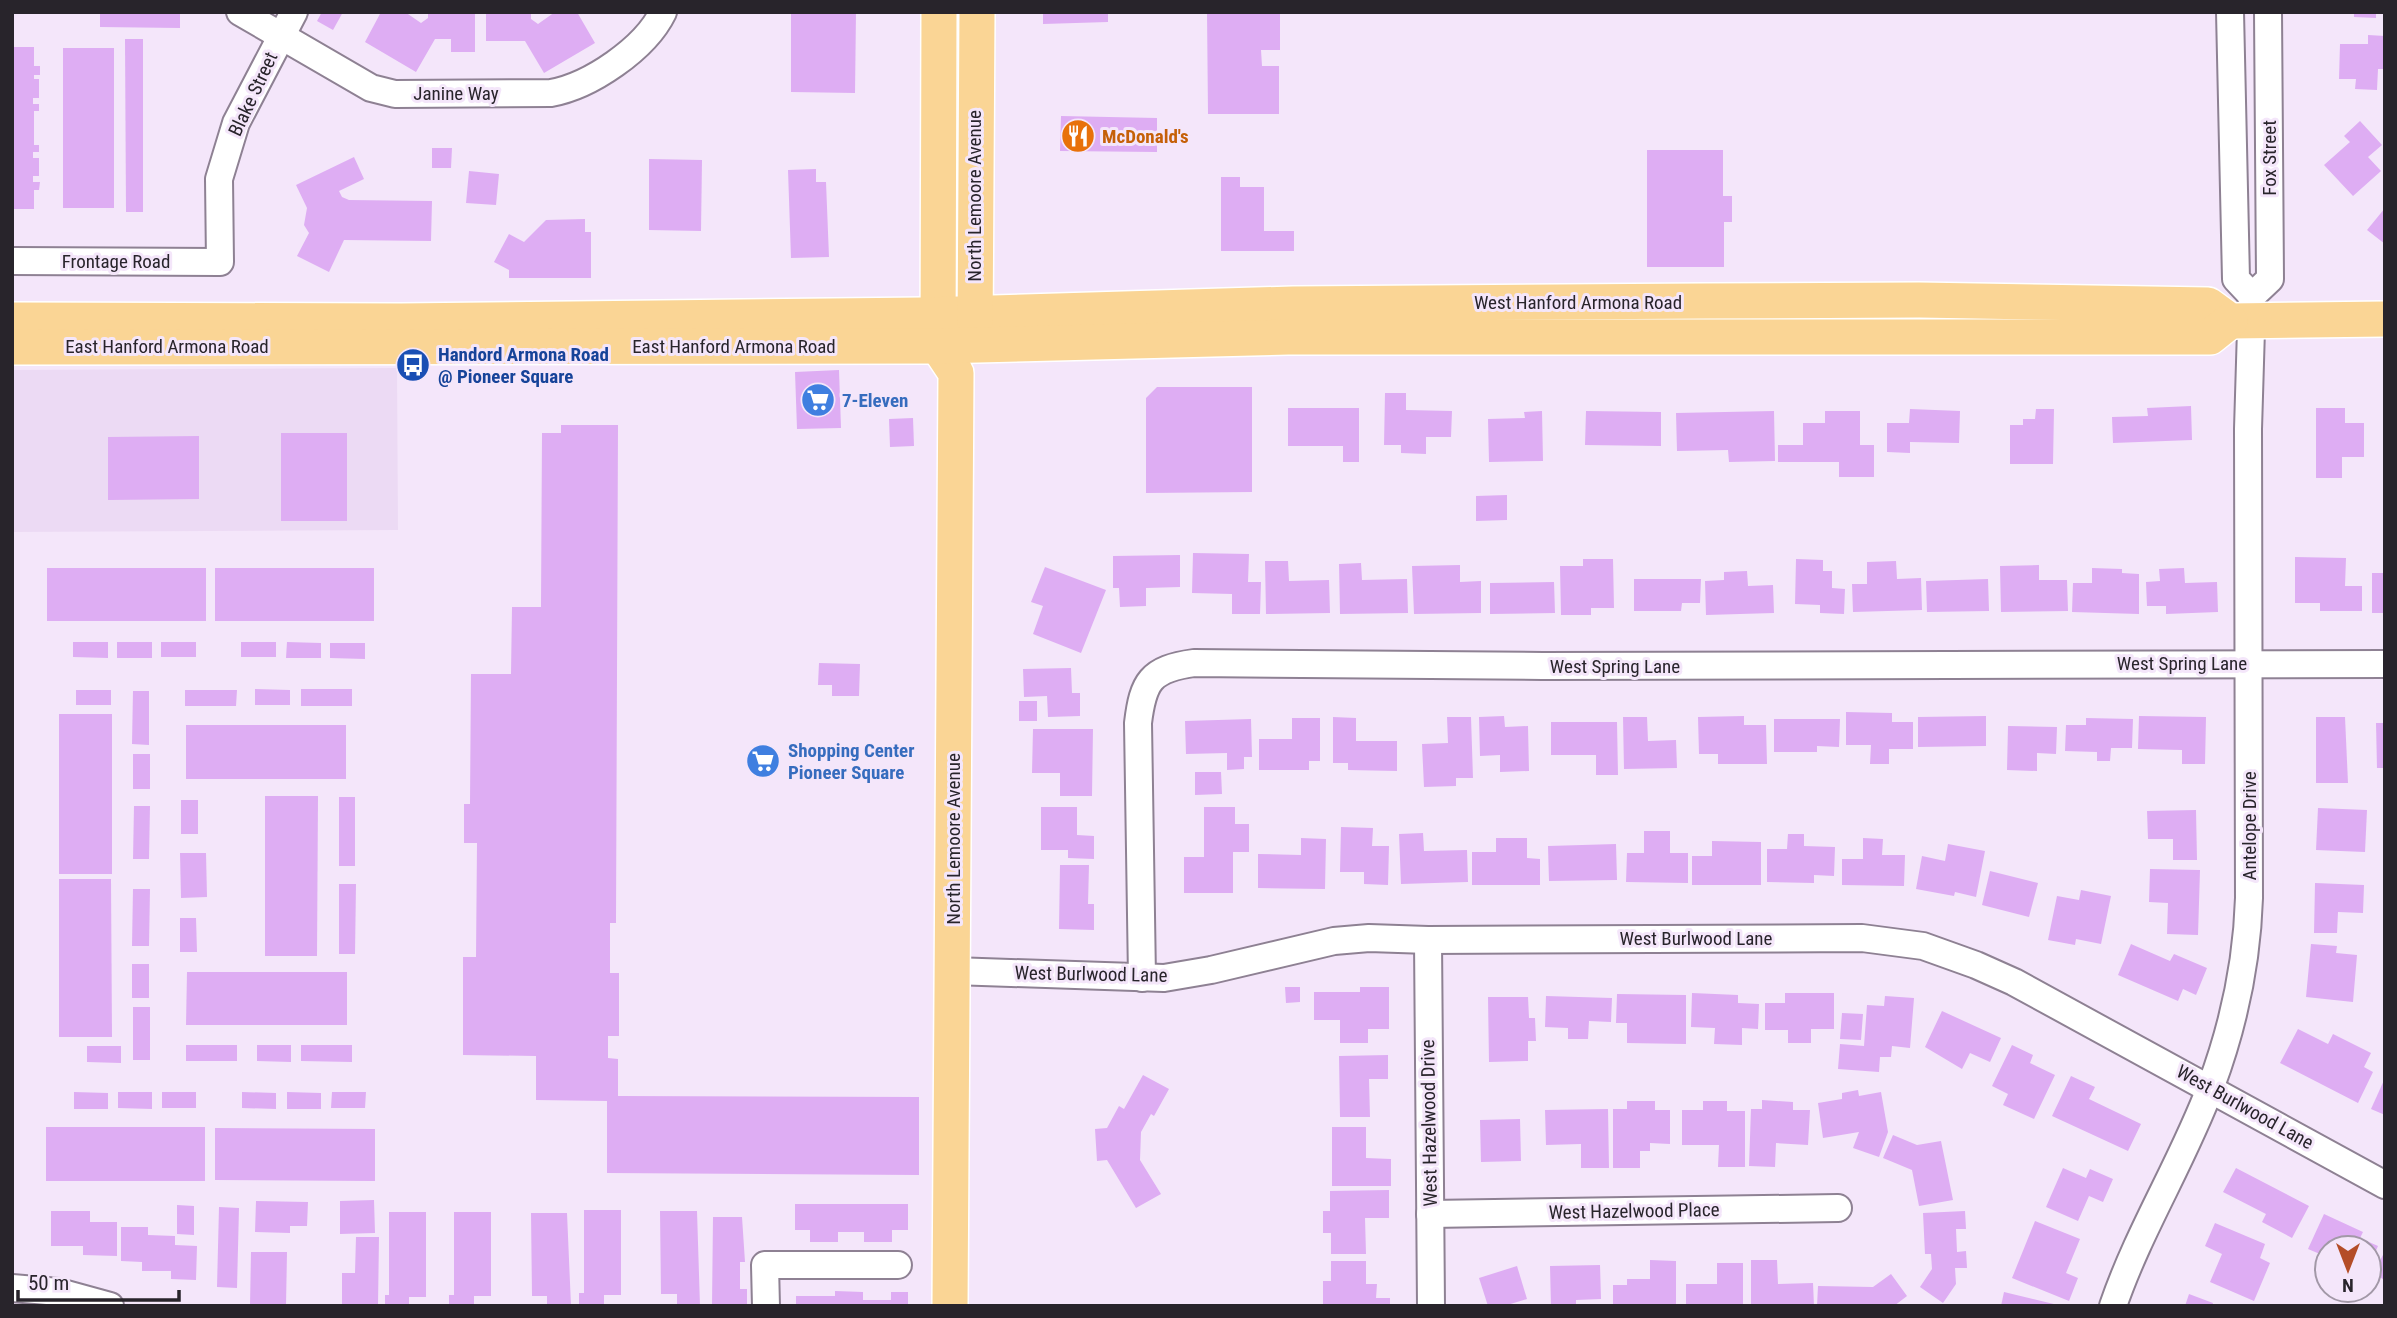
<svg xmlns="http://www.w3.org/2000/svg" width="2397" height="1318" font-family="'Roboto Condensed',sans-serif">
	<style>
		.built { fill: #ecdaf4 }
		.building { fill: #deadf3 }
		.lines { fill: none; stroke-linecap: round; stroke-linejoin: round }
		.minor-casing { stroke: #8e8193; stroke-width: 30 }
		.major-casing { stroke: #fff; stroke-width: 38 }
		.minor { stroke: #fff; stroke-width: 26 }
		.major { stroke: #fad595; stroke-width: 35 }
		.labels { text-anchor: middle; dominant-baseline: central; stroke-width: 6; stroke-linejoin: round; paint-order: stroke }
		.street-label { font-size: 19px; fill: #28242b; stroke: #f4e6fa }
		.food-label { font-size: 19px; font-weight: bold; fill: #c56008; stroke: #f4e6fa; text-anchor: start }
		.transit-label { font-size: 19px; font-weight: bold; fill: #164399; stroke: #f4e6fa; text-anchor: start }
		.shop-label { font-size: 19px; font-weight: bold; fill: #366cbe; stroke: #f4e6fa; text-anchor: start }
	</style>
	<rect width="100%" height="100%" fill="#f4e6fa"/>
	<path class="built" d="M397 368 398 530 12 532V370Z"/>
	<g class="building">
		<path d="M100 12H180V28L100 27Z"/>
		<path d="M322 12H343L333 30 317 21Z"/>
		<path d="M381 12H405L421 23 428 18V12H475V52H451V39H435L416 72 365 42Z"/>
		<path d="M486 12H531V19L538 24 555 12H577L595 43 544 73 525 41H486Z"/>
		<path d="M791 12H856L855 93 791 92Z"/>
		<path d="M1043 12H1108V22L1043 24Z"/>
		<path d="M1207 12H1280V50H1261L1262 66H1279V114H1208Z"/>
		<path d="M2354 12H2376V18L2354 17Z"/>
		<path d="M2368 35 2385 36V69H2378L2377 90 2355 89 2356 79H2339L2340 44H2368Z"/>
		<path d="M125 39H143V212H126Z"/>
		<path d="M12 47H34V66H40V75H34V79H39V98H33V104H39V111H34V145H39V152H33V158H39V176H33V182H40L39 190H34V209H12Z"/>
		<rect x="63" y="48" width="51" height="160"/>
		<path d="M1061 116 1157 118V152L1060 151Z"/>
		<path d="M2360 121 2382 145 2368 157 2381 171 2353 196 2324 165 2350 142 2344 136Z"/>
		<path d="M432 148H452L451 168H432Z"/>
		<path d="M1647 150H1723V196H1732V222H1724V267H1647Z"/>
		<path d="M354 157 364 179 339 191 342 197 349 200 432 201 431 241 344 240 329 272 297 256 309 233 304 225 307 208 296 185Z"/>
		<path d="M649 159 702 160 701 231 649 230Z"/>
		<path d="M816 169V182H826L829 257 791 258 788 170Z"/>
		<path d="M469 171 499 174 496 205 466 203Z"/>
		<path d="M1221 177H1240V187H1264V231H1294V251H1221Z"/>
		<path d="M2385 208V244L2367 230Z"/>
		<path d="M585 219V232H591V278H509V270L494 262 509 234 524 242 546 220Z"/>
		<path d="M839 370 841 428 797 429 795 372Z"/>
		<path d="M1157 387H1252V492L1146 493V398Z"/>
		<path d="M1385 393H1406V410L1452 411 1451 437H1426V454L1401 453V445H1384Z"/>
		<path d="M2191 406 2192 440 2113 443 2112 417 2148 416 2147 408Z"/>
		<path d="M1288 408H1359V462H1343V446H1288Z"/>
		<path d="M2316 408H2345V423H2364V457H2342V478H2316Z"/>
		<path d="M1910 409 1960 411 1959 443 1910 442V453L1887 452V423H1909Z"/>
		<path d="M2036 409H2054L2053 464H2010V425H2023V419H2035Z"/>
		<path d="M1542 411 1543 461 1489 462 1488 419 1525 418 1524 412Z"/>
		<path d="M1586 411 1661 412V446L1585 445Z"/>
		<path d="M1774 411 1775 461 1729 462 1728 450 1677 451 1676 413Z"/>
		<path d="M1825 411H1860V445H1874V477H1839V462H1778V445H1803V423H1825Z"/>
		<path d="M913 418 914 446 890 447 889 419Z"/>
		<path d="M561 425H618L616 923H610V973H619V1036H608V1058L618 1059V1096L919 1097V1175L607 1173V1101L536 1100V1056L463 1055V957H476L477 843H464V804H470L471 674H511L512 607H541L542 433H561Z"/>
		<rect x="281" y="433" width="66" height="88"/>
		<path d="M199 436V499L108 500V437Z"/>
		<path d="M1507 495V520L1476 521V496Z"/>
		<path d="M1193 553 1249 554 1248 582H1261L1260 614H1232V594L1192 593Z"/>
		<path d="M1180 555V587L1146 588V606L1120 607 1119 588H1113V556Z"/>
		<path d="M2295 557 2346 558 2345 586H2362V611H2320V603H2295Z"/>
		<path d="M1583 559H1613L1614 608H1591V615H1561L1560 566H1583Z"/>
		<path d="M1796 559 1823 560V571H1832V588L1845 589 1844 614 1820 613V605L1795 604Z"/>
		<path d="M1265 561H1288L1289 581 1329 580 1330 613 1266 614Z"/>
		<path d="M1896 561 1897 579 1921 578 1922 610 1853 612 1852 584H1867V562Z"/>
		<path d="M1361 563 1362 580 1407 579 1408 613 1340 614 1339 564Z"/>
		<path d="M1460 565V582L1481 581V613L1414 614 1412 566Z"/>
		<path d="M2039 565V580H2067L2068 611 2001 612 2000 566Z"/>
		<path d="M1045 567 1106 590 1081 653 1033 634 1043 606 1031 602Z"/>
		<rect x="47" y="568" width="159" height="53"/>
		<rect x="215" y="568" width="159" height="53"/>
		<path d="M2092 568 2122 569V573L2139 574V614L2072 612 2073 583H2092Z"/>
		<path d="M2184 568 2185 583 2217 582 2218 612 2166 614V606H2147L2146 582 2160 581 2159 569Z"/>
		<path d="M1747 571 1748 586 1773 585 1774 613 1706 615 1705 581 1724 580V572Z"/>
		<rect x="2372" y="573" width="13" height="40"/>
		<path d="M1634 579H1701L1700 603H1682L1681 611H1634Z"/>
		<path d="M1988 579 1989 611 1927 612 1926 581Z"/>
		<path d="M1554 582 1555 613 1490 614V583Z"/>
		<path d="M73 642H108V658L73 657Z"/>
		<rect x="117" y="642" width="35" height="16"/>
		<rect x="161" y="642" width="35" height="15"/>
		<rect x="241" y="642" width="35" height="15"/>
		<path d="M287 642 321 643V658H286Z"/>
		<path d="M330 643H365V659L330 658Z"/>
		<path d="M819 663 860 664 859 696H832V685H818Z"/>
		<path d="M1071 668 1072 693H1080V716L1048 717 1047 696 1024 697 1023 669Z"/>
		<path d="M255 689 290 690V705H255Z"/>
		<rect x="301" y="689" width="51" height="17"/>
		<rect x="76" y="690" width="35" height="15"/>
		<path d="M185 690H237L236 706H185Z"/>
		<path d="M133 691H149V745L132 744Z"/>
		<rect x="1019" y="701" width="18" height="20"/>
		<path d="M1846 712 1892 713V722H1913V749H1889V764H1870L1871 745H1846Z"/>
		<rect x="59" y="714" width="53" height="160"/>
		<path d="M1504 716 1505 727 1528 726 1529 771 1500 772V755L1480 756 1479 717Z"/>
		<path d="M1744 716V725H1766L1767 764H1718V754H1699L1698 717Z"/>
		<path d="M1986 716V746L1918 747V717Z"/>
		<path d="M2139 716 2206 717 2205 764H2182V750L2138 749Z"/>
		<path d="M1333 717 1356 718V741H1397V771L1348 770V763H1333Z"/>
		<path d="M1447 717H1471L1473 778H1456V786L1424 787 1422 744 1448 743Z"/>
		<path d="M1623 717H1647L1648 741 1676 740 1677 768 1624 769Z"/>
		<path d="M2316 717H2345L2348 783H2316Z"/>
		<path d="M1292 718H1320V761H1309V770H1259V739H1292Z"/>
		<path d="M2086 718 2133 719 2132 748H2111L2110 761H2097V752L2065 751 2066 725H2086Z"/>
		<path d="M1251 719 1252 757H1244V769L1227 770V753L1186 754 1185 721Z"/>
		<path d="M1774 719H1840L1839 747 1817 746V752H1774Z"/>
		<path d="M1551 722H1617L1618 775H1596V755H1551Z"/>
		<path d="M2376 723H2385V768H2377Z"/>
		<rect x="186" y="725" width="160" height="54"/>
		<path d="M2008 726 2057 727 2056 754 2037 753V771L2007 770Z"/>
		<path d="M1033 729H1093L1092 796H1060V773H1032Z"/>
		<rect x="133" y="754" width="17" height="35"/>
		<path d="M1195 772H1221L1222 794 1195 795Z"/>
		<path d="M265 796H318L317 956H265Z"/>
		<rect x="339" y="797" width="16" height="69"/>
		<rect x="181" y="800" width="17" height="34"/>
		<path d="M134 806H150L149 859H133Z"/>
		<path d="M1041 807H1077V835L1094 836V859L1068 858V850H1041Z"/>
		<path d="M1204 807H1235V824H1249V852H1233V893H1184V857H1204Z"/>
		<path d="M2318 808 2367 810 2365 852 2316 850Z"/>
		<path d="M2196 810 2197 860H2173V839H2148L2147 811Z"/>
		<path d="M1341 827 1373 828 1372 846H1389L1388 885 1364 884V872H1340Z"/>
		<path d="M1644 831H1670V853H1688V883L1626 882 1627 853H1644Z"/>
		<path d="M1423 833 1424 851 1467 850 1468 882 1401 884 1399 834Z"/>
		<path d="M1788 834H1804V846L1835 847 1834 876 1814 875V883L1767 882V849H1787Z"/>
		<path d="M1301 838 1326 839 1325 889 1258 888V854L1301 855Z"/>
		<path d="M1496 838H1527V858L1540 859V885H1472V852H1496Z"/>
		<path d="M1863 838 1883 839 1882 855H1905L1904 886 1842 885V859H1863Z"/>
		<path d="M1712 841 1761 842V885H1692V856H1712Z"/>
		<path d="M1616 844 1617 880 1549 881 1548 846Z"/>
		<path d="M1948 844 1985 851 1976 897 1955 892 1954 896 1916 889 1922 856 1945 861Z"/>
		<path d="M180 853H206L207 897 181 898Z"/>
		<path d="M1060 865H1089L1088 904H1094V930L1059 929Z"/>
		<path d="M2150 869 2200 870 2198 935 2167 934 2168 903 2149 902Z"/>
		<path d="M1990 871 2038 883 2029 917 1982 905Z"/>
		<path d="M59 879H111L112 1037H59Z"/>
		<path d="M2315 883 2364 885 2363 913 2338 912 2337 933H2314Z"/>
		<path d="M339 884H356L355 954H339Z"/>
		<path d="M133 889H150L149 946H132Z"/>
		<path d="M2081 890 2111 896 2101 944 2076 939 2075 945 2048 940 2057 896 2079 900Z"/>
		<path d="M180 918H196L197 952H180Z"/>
		<path d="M2131 944 2170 961 2174 954 2207 968 2196 995 2183 989 2178 1001 2118 975Z"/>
		<path d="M2311 944 2337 946 2336 953 2357 955 2353 1002 2306 997Z"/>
		<rect x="132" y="964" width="17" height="34"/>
		<path d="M187 972H347V1025H186Z"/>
		<path d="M1285 987H1300V1002L1286 1003Z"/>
		<path d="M1360 987H1389V1029H1368V1043H1340V1020H1314V992H1360Z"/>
		<path d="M1692 993 1738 995V1003L1759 1004 1758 1029 1742 1028V1045L1714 1044 1715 1028 1691 1027Z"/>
		<path d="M1785 993H1834V1029H1811V1043H1788V1030H1765V1003H1785Z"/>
		<path d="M1617 994 1686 995V1044L1627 1043V1023H1616Z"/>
		<path d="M1546 996 1612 998 1611 1022 1589 1021 1588 1039H1568V1028L1545 1027Z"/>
		<path d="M1885 996 1914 998 1910 1048 1892 1046 1891 1057H1880L1879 1072 1838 1069 1840 1044 1864 1046 1867 1005 1884 1006Z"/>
		<path d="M1488 997H1528L1529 1018H1535L1536 1041H1528V1061L1489 1062Z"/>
		<rect x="133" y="1007" width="17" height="53"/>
		<path d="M1942 1011 2001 1038 1990 1062 1970 1053 1962 1069 1925 1047Z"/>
		<path d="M1842 1013 1863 1014 1861 1040 1840 1039Z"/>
		<path d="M2298 1029 2328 1044 2333 1034 2371 1053 2364 1067 2373 1072 2358 1103 2280 1063Z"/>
		<rect x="186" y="1045" width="51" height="16"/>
		<path d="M257 1045H291V1062L257 1061Z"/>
		<path d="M301 1045H352V1062L301 1061Z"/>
		<path d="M2012 1045 2033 1055 2030 1063 2055 1075 2034 1119 2003 1105 2008 1094 1992 1086Z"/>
		<path d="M87 1046H121V1063L87 1062Z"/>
		<path d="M1388 1055V1079H1369L1370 1117H1340L1339 1056Z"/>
		<path d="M1143 1075 1169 1089 1154 1116 1151 1114 1141 1132 1140 1160 1161 1194 1136 1208 1107 1160 1097 1161 1095 1129 1107 1128 1119 1106 1124 1109Z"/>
		<path d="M2071 1076 2095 1087 2089 1099 2141 1124 2128 1151 2052 1116Z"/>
		<path d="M2385 1078V1115L2371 1109Z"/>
		<path d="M1858 1090 1859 1096 1881 1092 1888 1132 1879 1157 1853 1148 1859 1132 1823 1138 1818 1103 1842 1099V1093Z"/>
		<path d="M74 1092 108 1093V1109H74Z"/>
		<path d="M118 1092H152V1109L118 1108Z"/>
		<rect x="162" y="1092" width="34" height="16"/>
		<path d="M242 1092 276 1093V1109L242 1108Z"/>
		<path d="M287 1092 321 1093V1109H287Z"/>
		<path d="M332 1092H366L365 1108H331Z"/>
		<path d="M1762 1100 1793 1102V1110H1810L1808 1145 1776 1143 1775 1167 1749 1166 1751 1109H1762Z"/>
		<path d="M1627 1101H1655V1110H1670V1144L1650 1143V1151H1640V1168H1613V1109H1627Z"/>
		<path d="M1703 1101H1727V1111H1745V1167H1718L1719 1145H1682V1110H1703Z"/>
		<path d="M1608 1109 1609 1168H1581V1144L1546 1145 1545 1110Z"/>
		<path d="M1520 1119 1521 1161 1481 1162 1480 1120Z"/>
		<rect x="46" y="1127" width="159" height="54"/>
		<path d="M1332 1127H1366V1158L1391 1159V1186H1332Z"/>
		<path d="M215 1128 375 1129V1181L215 1180Z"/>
		<path d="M1893 1135 1917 1145 1941 1141 1953 1200 1919 1206 1912 1170 1883 1158Z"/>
		<path d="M2063 1168 2086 1178 2090 1169 2113 1179 2103 1202 2089 1196 2078 1221 2046 1207Z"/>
		<path d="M2236 1168 2309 1206 2292 1238 2262 1222 2266 1214 2223 1192Z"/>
		<path d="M1389 1190V1218H1365L1366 1254H1331V1233H1323V1211H1330V1191Z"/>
		<path d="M374 1200 375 1233 340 1234V1201Z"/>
		<path d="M256 1201 308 1202 307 1226H290V1233L255 1232Z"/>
		<path d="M795 1204H908V1230H892V1242H864V1232H838V1242H810V1230H795Z"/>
		<path d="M177 1205 194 1206V1235L177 1234Z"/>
		<path d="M219 1207 239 1208 237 1288 217 1287Z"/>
		<path d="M584 1210H621V1295H604V1306H579V1293H584Z"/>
		<path d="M51 1211H90V1222H117V1256L83 1255V1246H51Z"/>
		<path d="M660 1211H697L700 1306H677V1294H661Z"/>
		<path d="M1965 1211 1966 1229H1956L1957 1252 1966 1251 1967 1268H1955L1956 1284 1943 1303 1920 1287 1932 1269 1931 1254H1925L1923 1213Z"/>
		<path d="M389 1212H426V1297H409V1306H385V1295H389Z"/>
		<path d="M454 1212H491V1296H474V1306H449V1295H454Z"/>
		<path d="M531 1213H567L571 1306H547V1296H532Z"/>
		<path d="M2324 1214 2363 1232 2360 1238 2378 1246 2369 1266V1248H2327V1257L2308 1249Z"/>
		<path d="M713 1217H742L745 1262H740V1289H747V1306H712Z"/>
		<path d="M2035 1221 2080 1239 2066 1273 2078 1278 2069 1301 2012 1278Z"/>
		<path d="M2215 1223 2265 1244 2260 1258 2270 1263 2254 1301 2210 1282 2222 1254 2205 1246Z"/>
		<path d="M121 1227H148V1235L175 1236V1245L197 1246 196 1280 171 1279V1271H142V1262L121 1261Z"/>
		<path d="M356 1237H379L378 1306H342V1273H355Z"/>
		<path d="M2385 1251V1280L2373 1274Z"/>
		<path d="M251 1252H287L286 1306H250Z"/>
		<path d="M1650 1260 1676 1261V1306H1613V1285H1627V1279H1650Z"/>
		<path d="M1751 1260H1777L1778 1284 1813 1283 1814 1306H1751Z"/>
		<path d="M1331 1261H1366V1284H1377L1376 1298H1390V1306H1323V1281H1331Z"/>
		<path d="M1717 1263H1743V1306H1686V1284H1717Z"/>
		<path d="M1600 1265 1601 1299 1576 1300V1306H1551L1550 1266Z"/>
		<path d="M1517 1266 1527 1299 1504 1306H1488L1479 1278Z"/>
		<path d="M1891 1274 1907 1296 1894 1306H1817L1818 1286 1873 1287Z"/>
		<path d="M835 1291 863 1292V1300H891V1292H908V1306H796V1296H835Z"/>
		<path d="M2004 1292 2058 1305V1306H2001Z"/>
		<path d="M2189 1294 2213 1303 2212 1306H2185Z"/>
	</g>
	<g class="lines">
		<g class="minor-casing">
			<g id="minor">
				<path d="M240 12 371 88 395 94 551 93C590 86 645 49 663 12"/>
				<path d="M2230 12 2236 279 2252 296"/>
				<path d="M12 261 220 262 219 179 236 123 294 12"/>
				<path d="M1428 940 1431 1306"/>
				<path d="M953 971 1164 978 1211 970 1334 941 1369 938 1428 940 1862 938 1923 946 1976 965 2014 982 2385 1185"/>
				<path d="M1142 978 1138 723C1143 682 1150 669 1194 663L1543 666 2385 664"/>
				<path d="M1430 1214 1838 1208"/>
				<path d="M12 1288 59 1292 110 1306"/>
				<path d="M766 1306 765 1265H898"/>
				<path d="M2113 1306C2139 1230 2183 1161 2211 1086 2234 1024 2247 964 2249 898L2248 429 2252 296 2270 279 2268 12"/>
			</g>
		</g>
		<g class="major-casing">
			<g id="major">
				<path d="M939 12 938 346 956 373 950 1306"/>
				<path d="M12 320 401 321 924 315 1293 304 1704 301 1919 300 2208 305 2230 321 2385 319"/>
				<path d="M975 334 977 12"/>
				<path d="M12 347 938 346 1288 337H2210L2230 321"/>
			</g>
		</g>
		<use href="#minor" class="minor"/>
		<use href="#major" class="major"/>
	</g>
	<defs>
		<g id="restaurant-disc" transform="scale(1.75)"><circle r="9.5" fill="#e8710a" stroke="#f4e6fa"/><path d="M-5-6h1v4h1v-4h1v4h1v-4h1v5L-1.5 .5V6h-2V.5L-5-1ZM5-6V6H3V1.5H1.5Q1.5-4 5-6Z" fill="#fff"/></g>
		<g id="bus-disc" transform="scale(1.75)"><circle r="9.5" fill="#1a4fb4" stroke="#f4e6fa"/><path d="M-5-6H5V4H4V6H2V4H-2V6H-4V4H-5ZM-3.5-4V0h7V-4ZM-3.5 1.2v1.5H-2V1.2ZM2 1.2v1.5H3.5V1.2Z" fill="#fff"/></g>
		<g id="supermarket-disc" transform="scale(1.75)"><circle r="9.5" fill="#3f7fe0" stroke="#f4e6fa"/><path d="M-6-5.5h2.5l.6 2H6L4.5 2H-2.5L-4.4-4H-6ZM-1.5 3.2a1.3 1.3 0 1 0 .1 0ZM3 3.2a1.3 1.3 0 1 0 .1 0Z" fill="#fff"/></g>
	</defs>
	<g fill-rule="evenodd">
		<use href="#restaurant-disc" x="1078" y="136"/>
		<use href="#bus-disc" x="413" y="365"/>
		<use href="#supermarket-disc" x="818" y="400"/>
		<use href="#supermarket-disc" x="763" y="761"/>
	</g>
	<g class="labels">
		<g class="street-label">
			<text x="456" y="93">Janine Way</text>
			<text transform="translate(253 94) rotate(-65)">Blake Street</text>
			<text transform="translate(2269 158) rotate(-90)">Fox Street</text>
			<text transform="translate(974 196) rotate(-90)">North Lemoore Avenue</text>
			<text x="116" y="261">Frontage Road</text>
			<text x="1578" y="302">West Hanford Armona Road</text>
			<text x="167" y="346">East Hanford Armona Road</text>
			<text x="734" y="346">East Hanford Armona Road</text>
			<text x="2182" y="663">West Spring Lane</text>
			<text x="1615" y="666">West Spring Lane</text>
			<text transform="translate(2249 826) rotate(-90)">Antelope Drive</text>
			<text transform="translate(953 839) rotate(-90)">North Lemoore Avenue</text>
			<text x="1696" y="938">West Burlwood Lane</text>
			<text transform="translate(1091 974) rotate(1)">West Burlwood Lane</text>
			<text transform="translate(2245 1107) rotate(29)">West Burlwood Lane</text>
			<text transform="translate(1429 1123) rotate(-91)">West Hazelwood Drive</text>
			<text transform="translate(1634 1211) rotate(-1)">West Hazelwood Place</text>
		</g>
		<g class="food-label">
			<text x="1102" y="136">McDonald's</text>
		</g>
		<g class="transit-label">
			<text x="438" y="354">Handord Armona Road<tspan x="438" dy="22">@ Pioneer Square</tspan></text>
		</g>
		<g class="shop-label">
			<text x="842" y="400">7-Eleven</text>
			<text x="788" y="750">Shopping Center<tspan x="788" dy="22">Pioneer Square</tspan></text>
		</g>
	</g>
	<rect width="2397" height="1318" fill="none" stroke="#28242b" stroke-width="28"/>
	<g transform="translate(2348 1269) rotate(180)"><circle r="33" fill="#f4e6fa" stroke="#a298a7" stroke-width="2"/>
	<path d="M0-5L12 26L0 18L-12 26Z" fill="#b44d27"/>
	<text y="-10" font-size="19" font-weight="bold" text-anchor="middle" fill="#28242b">N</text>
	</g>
	<path d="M18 1290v10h161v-10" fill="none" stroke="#28242b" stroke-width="3.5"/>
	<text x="28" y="1290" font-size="21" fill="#28242b" stroke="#f4e6fa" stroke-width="5" paint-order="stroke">50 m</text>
</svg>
